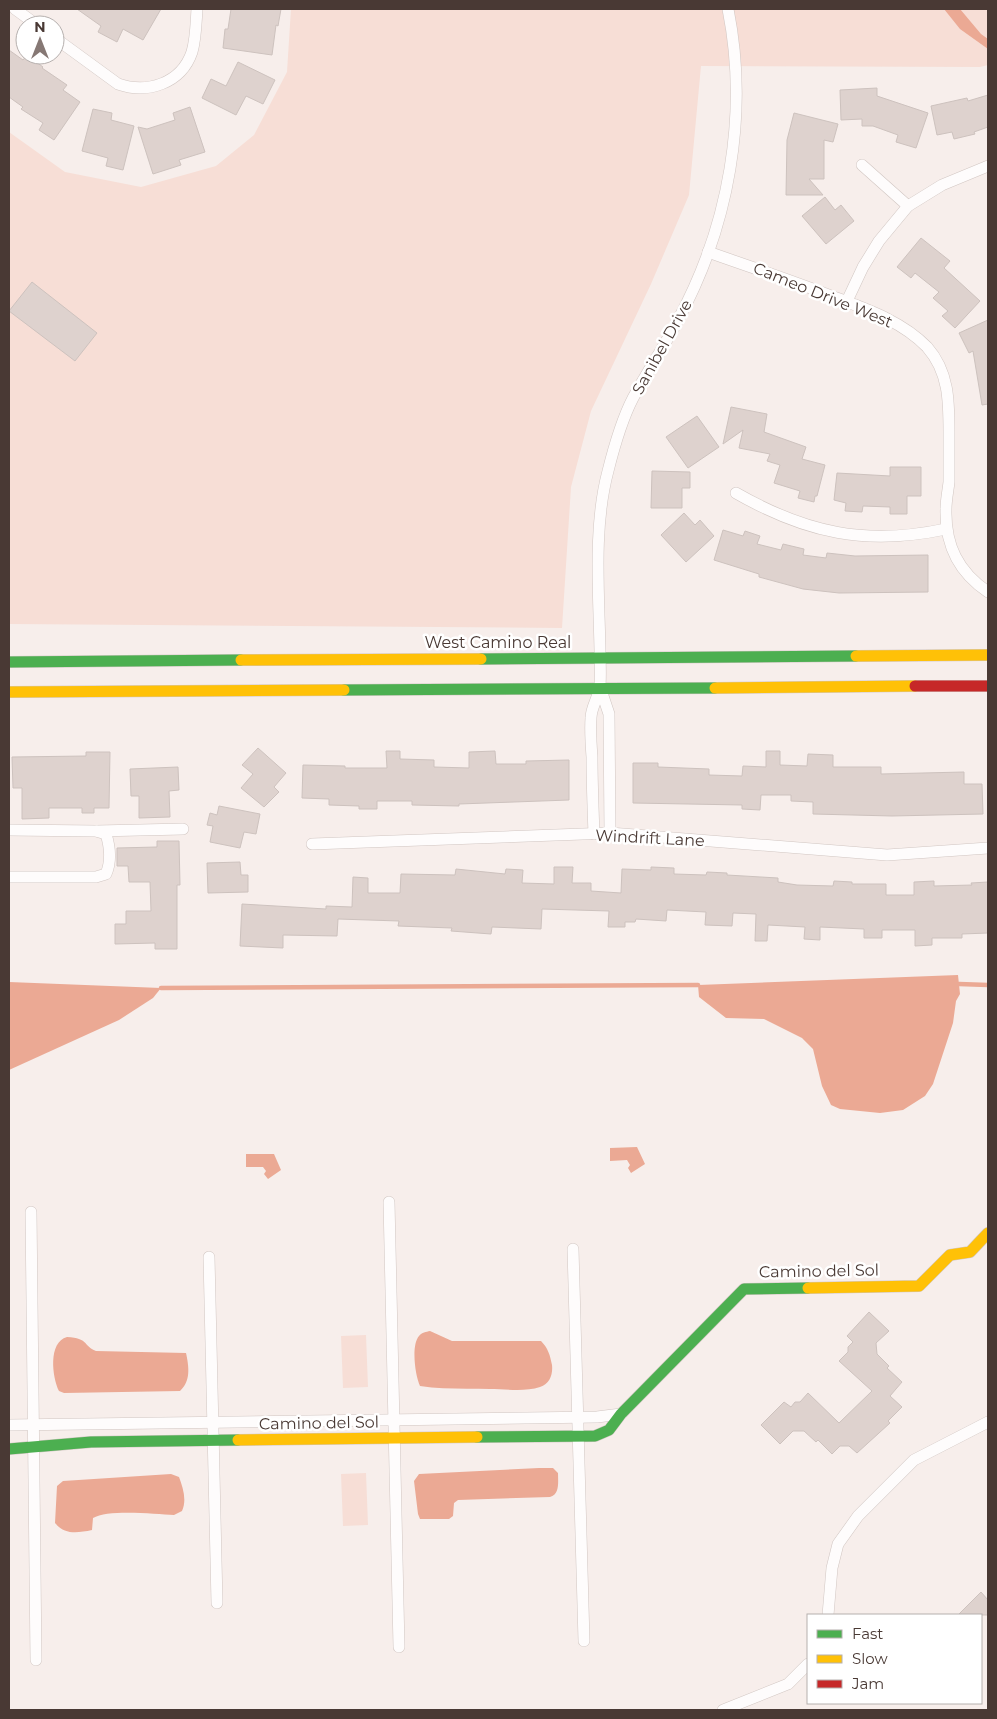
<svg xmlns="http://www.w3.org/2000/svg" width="997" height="1719" font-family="Montserrat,sans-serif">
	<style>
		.green { fill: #f7ded6 }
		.water { fill: #eba994 }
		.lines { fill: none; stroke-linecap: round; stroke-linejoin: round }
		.stream { stroke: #eba994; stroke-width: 4.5 }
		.building { fill: #ded2ce; stroke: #cdc2be }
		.street-casing { stroke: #d1c6c2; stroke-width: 12 }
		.fast-casing { stroke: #d1c6c2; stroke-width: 12 }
		.slow-casing { stroke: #d1c6c2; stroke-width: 12 }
		.jam-casing { stroke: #d1c6c2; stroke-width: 12 }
		.street { stroke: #fefcfc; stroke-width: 11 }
		.fast { stroke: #4caf50; stroke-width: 11 }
		.slow { stroke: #ffc107; stroke-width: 11 }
		.jam { stroke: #c62828; stroke-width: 11 }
		.labels { text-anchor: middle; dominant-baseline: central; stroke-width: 5; stroke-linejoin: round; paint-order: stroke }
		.street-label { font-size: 16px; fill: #493934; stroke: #fff }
	</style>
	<rect width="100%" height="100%" fill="#f7eeeb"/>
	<g class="green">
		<path d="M291 9H988V65L980 67 701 66 689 195 651 284 591 411 571 487 562 628 9 624V132L65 172 141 187 216 166 254 135 287 72Z"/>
		<path d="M366 1335 368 1387 343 1388 341 1336Z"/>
		<path d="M366 1473 368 1525 343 1526 341 1474Z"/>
	</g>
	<g class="water">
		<path d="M944 9H960L981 34 988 39V49L960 29Z"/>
		<path d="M958 975 960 994 956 1001 953 1023 933 1084 925 1096 903 1110 880 1113 840 1109 831 1105 822 1086 813 1049 802 1038 764 1019 726 1018 699 997 698 985Z"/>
		<path d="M9 982 161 988 153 998 119 1020 9 1070Z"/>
		<path d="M637 1147 645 1164 631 1173 628 1168 630 1165 627 1160 610 1161V1148Z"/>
		<path d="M246 1154H274L281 1170 268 1179 264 1174 266 1171 263 1167H246Z"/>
		<path d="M430 1331 452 1341H541C548 1348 550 1355 552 1365 553 1374 550 1384 540 1387 525 1392 505 1389 490 1389 467 1388 443 1390 420 1386 415 1375 411 1345 419 1336 422 1332 426 1332 430 1331Z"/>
		<path d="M67 1337C89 1338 83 1346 96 1351L186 1353C189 1367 191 1381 180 1391L64 1393 59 1391C52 1377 48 1342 67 1337Z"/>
		<path d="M539 1468H553L558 1473C558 1482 560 1494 550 1497L458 1500 454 1503 453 1516 449 1519H420L418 1514 414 1481 419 1474Z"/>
		<path d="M171 1474 179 1477C183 1488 187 1500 182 1511L174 1515C155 1514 108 1509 93 1518L92 1530C77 1533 65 1535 55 1523L57 1486 63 1481Z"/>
	</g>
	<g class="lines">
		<g class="stream">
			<path d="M959 984 988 985"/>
			<path d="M161 988 698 985"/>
		</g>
	</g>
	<g class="building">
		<path d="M77 9H161L143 40 123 29 117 42 98 32 101 26Z"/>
		<path d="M231 9H281L278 26 276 25 272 55 223 48 225 29H228Z"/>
		<path d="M9 50 23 60 27 55 43 67 42 68 67 85 63 90 80 102 54 140 39 130 43 123 21 109 23 107 9 97Z"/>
		<path d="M238 62 275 80 263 104 246 96 236 115 202 98 211 79 226 86Z"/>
		<path d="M877 88V96L928 113 916 148 896 142 898 135 873 126H862V119L841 120 840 90Z"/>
		<path d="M988 95V127L974 132 975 134 954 139 952 132 937 135 931 106 967 98 968 101Z"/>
		<path d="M190 107 205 152 179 160 181 165 153 174 138 127 147 129 175 120 173 113Z"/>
		<path d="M93 109 112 113 111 120 134 126 123 170 106 166 108 158 82 151Z"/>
		<path d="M794 113 838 124 833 142 824 140V179H809L823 195H786L787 140Z"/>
		<path d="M825 197 835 210 841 205 854 221 826 244 802 216Z"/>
		<path d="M921 238 950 261 944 268 980 301 955 328 942 316 948 311 933 298 939 292 915 273 911 278 897 267Z"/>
		<path d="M32 282 97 333 75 361 9 311Z"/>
		<path d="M988 320V404L982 405 973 351 969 353 959 333Z"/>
		<path d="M731 407 767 414 764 432 806 447 802 459 825 465 817 496H815L814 502 798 498 800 491 774 483 780 465 767 461 770 454 739 448 743 430 723 444Z"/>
		<path d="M697 416 719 447 688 468 666 437Z"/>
		<path d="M890 467H921V496H907V514H890V507L863 506 862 512 845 511 846 503 834 500 837 473 890 476Z"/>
		<path d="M652 471 690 472V488H682V508H651Z"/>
		<path d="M684 513 695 525 700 520 714 536 686 562 661 535Z"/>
		<path d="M723 530 743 536 745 531 760 536 757 544 781 550 783 544 804 549 803 555 826 558 827 553 855 556 928 555V592L839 593 803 589 759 577V574L714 560Z"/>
		<path d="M258 748 286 773 274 787 279 792 264 807 241 788 253 774 242 765Z"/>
		<path d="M386 751H400V759L434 760V767L469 768V752L495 751 496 764H526V761L569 760V800L459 804V806L412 805V801H377V809H359V806L329 805V799L302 798 303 765 345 766V768H387Z"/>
		<path d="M766 751H780V765L807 766 808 754 833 755V767H881V774L964 772V784H982L983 814 892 816 813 814V802L791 801V795H761L760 810 742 809V805L633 803V763H658V767L709 769V775L742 776 743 766 766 767Z"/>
		<path d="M86 752H110L109 808H94V813H82V808H49V818L22 819V788H13L12 757 86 756Z"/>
		<path d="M178 767 179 790 169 791 170 817 139 818V796H131L130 769Z"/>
		<path d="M219 806 260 814 256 834 244 832 240 848 210 842 213 826 207 825 210 813 217 815Z"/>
		<path d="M157 841H179L180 885H177V949H155V943L115 944V924H126V911H151L150 882H129L128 866H117V848L157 847Z"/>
		<path d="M240 862 241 875H248V892L208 893 207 863Z"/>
		<path d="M554 867H573L572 883H591V891L621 893 622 869 651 870V867L674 868V874L706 875 707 872 727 873V875L778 878V882L797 885 833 886 834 881 852 882V884H886V895H914V882L934 881V886L972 885 971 883 988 882V933L962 934V938H932V945L915 946V930H882V938H864V929L820 927V940L804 939 805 927 768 925 767 941H755L756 914 733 913 732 926 705 925 706 912 667 910 666 921 636 919 635 922H625V927H608L609 911 542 909 541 929 492 927 491 934 451 931 452 928 398 926 399 921 338 919 337 936 283 935V948L240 946 242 904 326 909V906L352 907 353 877 368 878V893H400L401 874 455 875 456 869 505 874 506 869 523 870 522 883 554 884Z"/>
		<path d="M869 1312 889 1331 876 1343 877 1354 889 1366 887 1368 902 1382 890 1396 902 1407 888 1421 890 1423 857 1453 849 1446H840L832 1454 818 1440 816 1442 804 1431H793L780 1444 761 1425 784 1402 791 1407 795 1402H800L808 1393 839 1423 872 1391 839 1361 848 1352V1347L853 1342 847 1336Z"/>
		<path d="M981 1592 988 1600V1615H958Z"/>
	</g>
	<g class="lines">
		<g class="street-casing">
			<g id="street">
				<path d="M15 9 37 25"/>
				<path d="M55 38 118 84C147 94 181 84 192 52 196 38 196 23 197 9"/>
				<path d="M862 165 908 206"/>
				<path d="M708 252C751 267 793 281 834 297 866 309 902 321 927 347 950 373 949 404 949 437 949 452 949 467 949 482 948 491 946 500 946 509 945 545 958 572 988 592"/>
				<path d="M847 301 863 267 879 241 908 206 942 185 988 166"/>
				<path d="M736 493C806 533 866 546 946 529"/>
				<path d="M600 687 609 714 610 833"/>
				<path d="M9 830 96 831 106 834C110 847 112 860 106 874L96 877H9"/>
				<path d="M97 831 183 829"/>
				<path d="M594 834C593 808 592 782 592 757 591 744 590 731 591 718 591 707 599 697 600 685 601 674 600 662 600 651 599 593 593 527 608 471 614 447 621 421 633 398 647 372 664 347 678 320 729 226 749 114 728 9"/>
				<path d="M312 844 610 833 887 855 988 848"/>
				<path d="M389 1202 399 1647"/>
				<path d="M31 1212 36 1660"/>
				<path d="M573 1249 584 1641"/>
				<path d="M209 1257 217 1603"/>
				<path d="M9 1425 597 1417 621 1414"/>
				<path d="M828 1615 832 1568 838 1544 858 1516 914 1460 988 1422"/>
				<path d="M723 1710 788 1684 808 1664"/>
			</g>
		</g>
		<g class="fast-casing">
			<g id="fast">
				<path d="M481 659 856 656"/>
				<path d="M9 662 241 660"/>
				<path d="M344 690 715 688"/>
				<path d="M477 1437 595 1436 609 1430 621 1414 744 1289 808 1288"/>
				<path d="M9 1449 91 1442 238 1440"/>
			</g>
		</g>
		<g class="slow-casing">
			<g id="slow">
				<path d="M856 656 988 655"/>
				<path d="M241 660 481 659"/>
				<path d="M715 688 915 686"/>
				<path d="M9 692 344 690"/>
				<path d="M808 1288 919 1286 950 1255 970 1252 988 1233"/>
				<path d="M238 1440 477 1437"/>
			</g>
		</g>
		<g class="jam-casing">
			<path id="jam" d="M915 686H988"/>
		</g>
		<use href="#street" class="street"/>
		<use href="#fast" class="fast"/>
		<use href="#slow" class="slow"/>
		<use href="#jam" class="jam"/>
	</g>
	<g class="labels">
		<g class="street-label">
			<text transform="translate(823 295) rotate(22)">Cameo Drive West</text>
			<text transform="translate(662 347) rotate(-61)">Sanibel Drive</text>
			<text x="498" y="642">West Camino Real</text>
			<text transform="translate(650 838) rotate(3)">Windrift Lane</text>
			<text transform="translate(819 1271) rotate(-1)">Camino del Sol</text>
			<text transform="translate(319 1423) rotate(-1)">Camino del Sol</text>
		</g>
	</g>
	<rect width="997" height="1719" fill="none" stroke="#493934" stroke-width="20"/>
	<rect x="807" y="1614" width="175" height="90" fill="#ffffff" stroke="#b6b0ae"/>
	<rect x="817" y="1630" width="25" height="8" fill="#4caf50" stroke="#b6b0ae"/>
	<text x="852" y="1639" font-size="15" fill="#493934">Fast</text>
	<rect x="817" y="1655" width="25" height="8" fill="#ffc107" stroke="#b6b0ae"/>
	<text x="852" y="1664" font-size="15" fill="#493934">Slow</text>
	<rect x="817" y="1680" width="25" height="8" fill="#c62828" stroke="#b6b0ae"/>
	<text x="852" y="1689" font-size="15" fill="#493934">Jam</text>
	<g transform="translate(40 40)"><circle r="24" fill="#ffffff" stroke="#b6b0ae"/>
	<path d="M0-4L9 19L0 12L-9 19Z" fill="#867874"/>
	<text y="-8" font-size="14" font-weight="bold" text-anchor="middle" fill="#493934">N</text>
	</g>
</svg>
